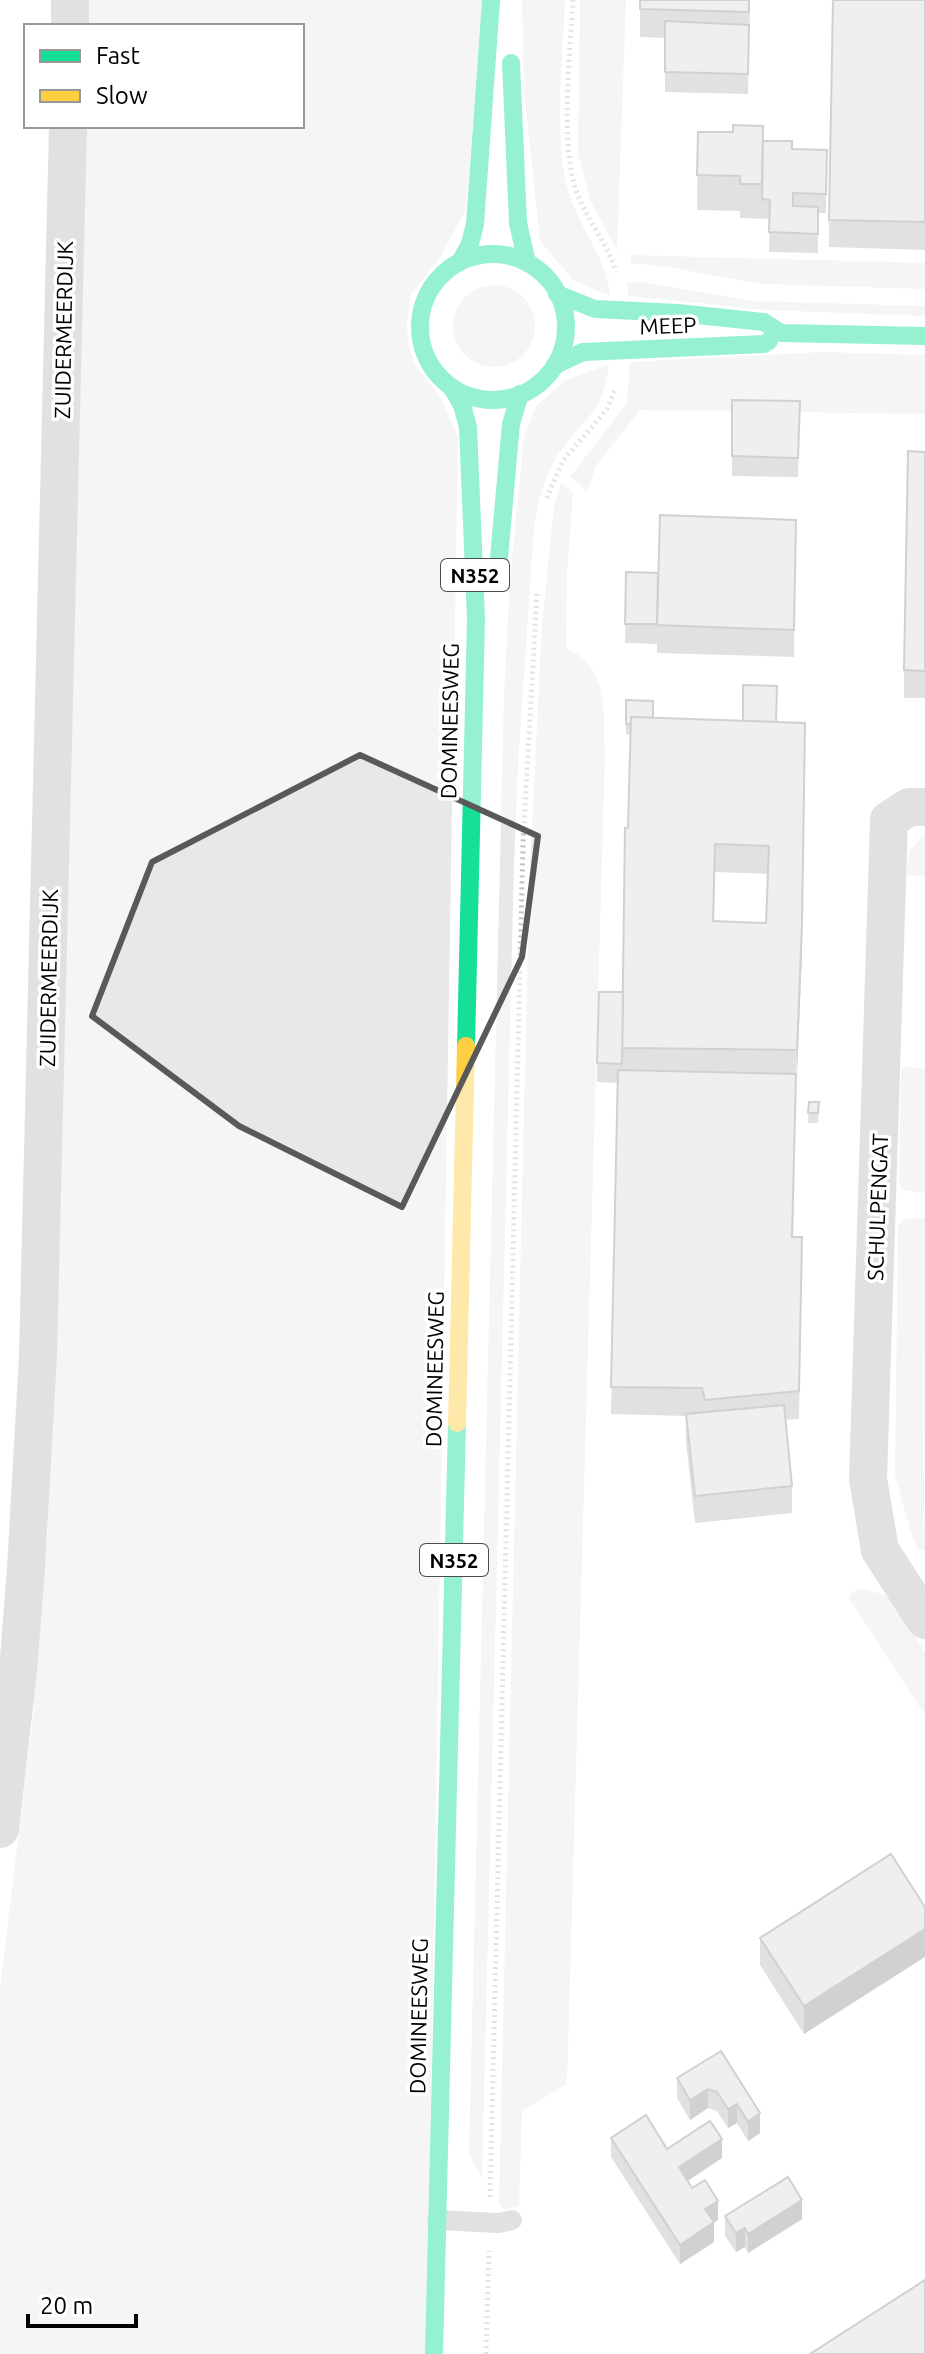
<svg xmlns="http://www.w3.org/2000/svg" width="925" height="2354" font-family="Ubuntu,sans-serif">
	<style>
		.green { fill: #e8e8e8 }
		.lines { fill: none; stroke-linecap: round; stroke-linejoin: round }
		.path { stroke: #c2c2c2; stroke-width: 5; stroke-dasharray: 2 4; stroke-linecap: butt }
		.lane { stroke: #bdbdbd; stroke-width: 20 }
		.street { stroke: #bdbdbd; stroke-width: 38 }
		.fast { stroke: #16e098; stroke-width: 18 }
		.slow { stroke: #ffcf43; stroke-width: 18 }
		.wall { fill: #bcbcbc; fill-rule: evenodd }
		.shaded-wall { fill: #999 }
		.building { fill: #dbdbdb; stroke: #999; stroke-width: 2; fill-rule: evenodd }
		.marked { fill: none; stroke: #595959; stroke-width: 6; stroke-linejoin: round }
		.labels { text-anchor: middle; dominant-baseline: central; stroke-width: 7; stroke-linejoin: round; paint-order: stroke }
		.shield { fill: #fff; stroke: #4c4c4c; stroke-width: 2 }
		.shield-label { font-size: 20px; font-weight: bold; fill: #000 }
		.street-label { font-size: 22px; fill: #000; stroke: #fff }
	</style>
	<rect width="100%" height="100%" fill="#fff"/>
	<g class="green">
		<path d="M86 0H482L466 209 440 258 411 294 407 320 408 344 415 365 441 398 458 437 427 2354H0V1987L33 1716 48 1530 83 126H302V26H86Z"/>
		<path d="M522 0H565C563 55 554 135 567 187 577 226 606 255 610 296L573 280 540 241 524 91Z"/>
		<path d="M580 0H626L617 250 591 202 578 155Z"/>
		<path d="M630 255 925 263V289L761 284 668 267 631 263Z"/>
		<path d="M643 282 752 301 925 306V316L766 310 628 296 627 283Z"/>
		<circle cx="494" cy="326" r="41"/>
		<path d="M822 352 925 355V414L640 410 596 466 587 491 570 477 627 403 630 362Z"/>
		<path d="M609 364C603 413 588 413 562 449 545 472 539 498 534 526L518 765 514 863 482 2178 469 2154 504 696 510 580 524 436 537 405 566 380Z"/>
		<path d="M561 483 573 492 567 575 566 648C610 668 603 712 605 753L567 2084 522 2111 519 2205 506 2210 499 2205 529 890 542 625 554 507Z"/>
		<path d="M925 833V876L906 875 910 850Z"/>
		<path d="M906 1067 925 1068V1193L904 1190 899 1184 901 1071Z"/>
		<path d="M925 1218 924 1504 925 1551 918 1549 911 1533 895 1475 898 1226 905 1219Z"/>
		<path d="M860 1588 889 1596 925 1652V1715L849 1598 850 1594Z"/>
	</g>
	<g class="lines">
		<g class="path">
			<path d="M573 0C570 52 561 135 574 184 583 216 607 241 616 272"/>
			<path d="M547 498 562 462 607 409 615 390"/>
			<path d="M490 2197 523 844 537 592"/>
			<path d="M486 2354 489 2251"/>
		</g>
		<path class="lane" d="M437 2220 499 2223 512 2220"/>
		<g class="street">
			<path d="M70 26V0"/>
			<path d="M925 807H909L889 820 868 1479 880 1550 925 1620"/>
			<path d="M0 1829 18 1671 26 1569 38 1356 68 126"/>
		</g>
		<g class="fast">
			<path d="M511 63 518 223 527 263"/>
			<circle cx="493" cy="327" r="73"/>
			<path d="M460 262 470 244 475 224 491 0"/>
			<path d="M557 294 595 309 678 313 764 322 781 333 925 336"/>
			<path d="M555 365 583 352 764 344 769 341"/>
			<path d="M452 388 462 405 468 427 476 619 466 1046"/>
			<path d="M497 580 511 424 520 394"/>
			<path d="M434 2354 457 1423"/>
		</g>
		<path class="slow" d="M457 1423 466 1046"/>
	</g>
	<g class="wall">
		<path d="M640 0H750L748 94 665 92V38L640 37Z"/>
		<path d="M925 0V250L829 247V220Z"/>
		<path d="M698 132 763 141 792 149 827 150 826 213H818V253L769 252 770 219 740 218V211L697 210Z"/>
		<path d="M732 400 800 401 798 477 732 476Z"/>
		<path d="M925 452V698H904V670Z"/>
		<path d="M796 520 794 657 657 653V644L625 643 626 572 658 573Z"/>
		<path d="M626 700 653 718 777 722 802 951 796 1078 793 1237H802L799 1419 785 1420 792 1486V1513L695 1523 686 1442V1416L611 1414 617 1083 597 1082V1063L623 992 630 735 626 734ZM715 872 768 874 766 923 714 921Z"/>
		<path d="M809 1102H819L818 1123H808Z"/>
		<path d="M891 1854 804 2034 760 1965V1938Z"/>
		<path d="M721 2051 760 2133 748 2141 737 2123 728 2128 717 2111 708 2108 690 2120 677 2098V2078Z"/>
		<path d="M611 2138 722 2158 688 2181 718 2220 714 2222V2242L680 2264 611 2157Z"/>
		<path d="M725 2216 802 2219 748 2253 745 2247 736 2252 725 2236Z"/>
	</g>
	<g class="shaded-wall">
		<path d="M805 723 802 951 797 1078V1050Z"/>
		<path d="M925 1929V1957L804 2034V2006Z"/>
		<path d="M708 2089V2108L690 2120V2100Z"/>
		<path d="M737 2104V2123L728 2128V2109Z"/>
		<path d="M760 2113V2133L748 2141V2122Z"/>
		<path d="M722 2139V2158L679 2186V2167Z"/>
		<path d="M802 2200V2219L748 2253V2234Z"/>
		<path d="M718 2201V2220L714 2222V2242L680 2264V2245L705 2209Z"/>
		<path d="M745 2228V2247L736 2252V2233Z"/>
	</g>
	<g class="building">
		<path d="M640 0H749V12L640 9Z"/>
		<path d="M833 0H925V222L829 220Z"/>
		<path d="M665 21 749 25 748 74 665 72Z"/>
		<path d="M733 125 763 126 762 184H740V176L697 175 698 132H733Z"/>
		<path d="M763 141H792V149L827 150 826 194 793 193V206L818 207V234L769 232 770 200 762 199Z"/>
		<path d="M732 400 800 401 798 458 732 456Z"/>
		<path d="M908 451 925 452V671L904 670Z"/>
		<path d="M660 515 796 520 794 630 657 625Z"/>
		<path d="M626 572 658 573 657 624H625Z"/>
		<path d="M743 685 777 686 776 722 743 721Z"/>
		<path d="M626 700 653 701V718L631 717V725L626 724Z"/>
		<path d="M631 717 805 723 802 923 797 1050 622 1048 625 828H628ZM715 844 769 846 766 923 713 921Z"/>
		<path d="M599 992H623L622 1064 597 1063Z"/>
		<path d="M618 1070 796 1074 792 1237H802L799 1391 705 1400 702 1388 611 1387Z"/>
		<path d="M809 1102H819L818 1113H808Z"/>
		<path d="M784 1405 792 1486 695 1496 686 1414Z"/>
		<path d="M891 1854 925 1907V1929L804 2006 760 1938Z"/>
		<path d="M721 2051 760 2113 748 2122 737 2104 728 2109 717 2092 708 2089 690 2100 677 2078Z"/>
		<path d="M646 2115 667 2149 710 2121 722 2139 679 2167 692 2188 705 2180 718 2201 705 2209 714 2222 680 2245 611 2138Z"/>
		<path d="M788 2177 802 2200 748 2234 745 2228 736 2233 725 2216Z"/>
		<path d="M925 2280V2354H810Z"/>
	</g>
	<path d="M0 0H925V2354H0ZM360 755 538 836 522 957 402 1207 239 1126 92 1016 152 862Z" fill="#fff" fill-opacity=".55" fill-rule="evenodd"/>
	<path class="marked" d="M360 755 538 836 522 957 402 1207 239 1126 92 1016 152 862Z"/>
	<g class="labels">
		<g class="shield">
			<rect x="441" y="559" width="68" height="32" rx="6"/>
			<rect x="420" y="1544" width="68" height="32" rx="6"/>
		</g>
		<g class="shield-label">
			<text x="475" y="575">N352</text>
			<text x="454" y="1560">N352</text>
		</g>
		<g class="street-label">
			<text transform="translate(668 325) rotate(-2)">MEEP</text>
			<text transform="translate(63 330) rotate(-89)">ZUIDERMEERDIJK</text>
			<text transform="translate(449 721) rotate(-89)">DOMINEESWEG</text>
			<text transform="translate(48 978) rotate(-89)">ZUIDERMEERDIJK</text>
			<text transform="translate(877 1207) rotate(-88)">SCHULPENGAT</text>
			<text transform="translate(434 1369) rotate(-89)">DOMINEESWEG</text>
			<text transform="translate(418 2016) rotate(-89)">DOMINEESWEG</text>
		</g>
	</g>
	<rect x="24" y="24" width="280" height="104" fill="#ffffff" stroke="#999999" stroke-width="2"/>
	<rect x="40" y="50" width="40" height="12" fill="#16e098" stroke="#999999" stroke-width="2"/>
	<text x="96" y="64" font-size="24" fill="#000000">Fast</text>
	<rect x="40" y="90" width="40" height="12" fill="#ffcf43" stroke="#999999" stroke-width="2"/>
	<text x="96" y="104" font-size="24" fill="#000000">Slow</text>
	<path d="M28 2314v12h108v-12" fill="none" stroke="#000000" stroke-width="4"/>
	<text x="40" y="2314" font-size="24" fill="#000000" stroke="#ffffff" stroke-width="6" paint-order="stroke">20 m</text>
</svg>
